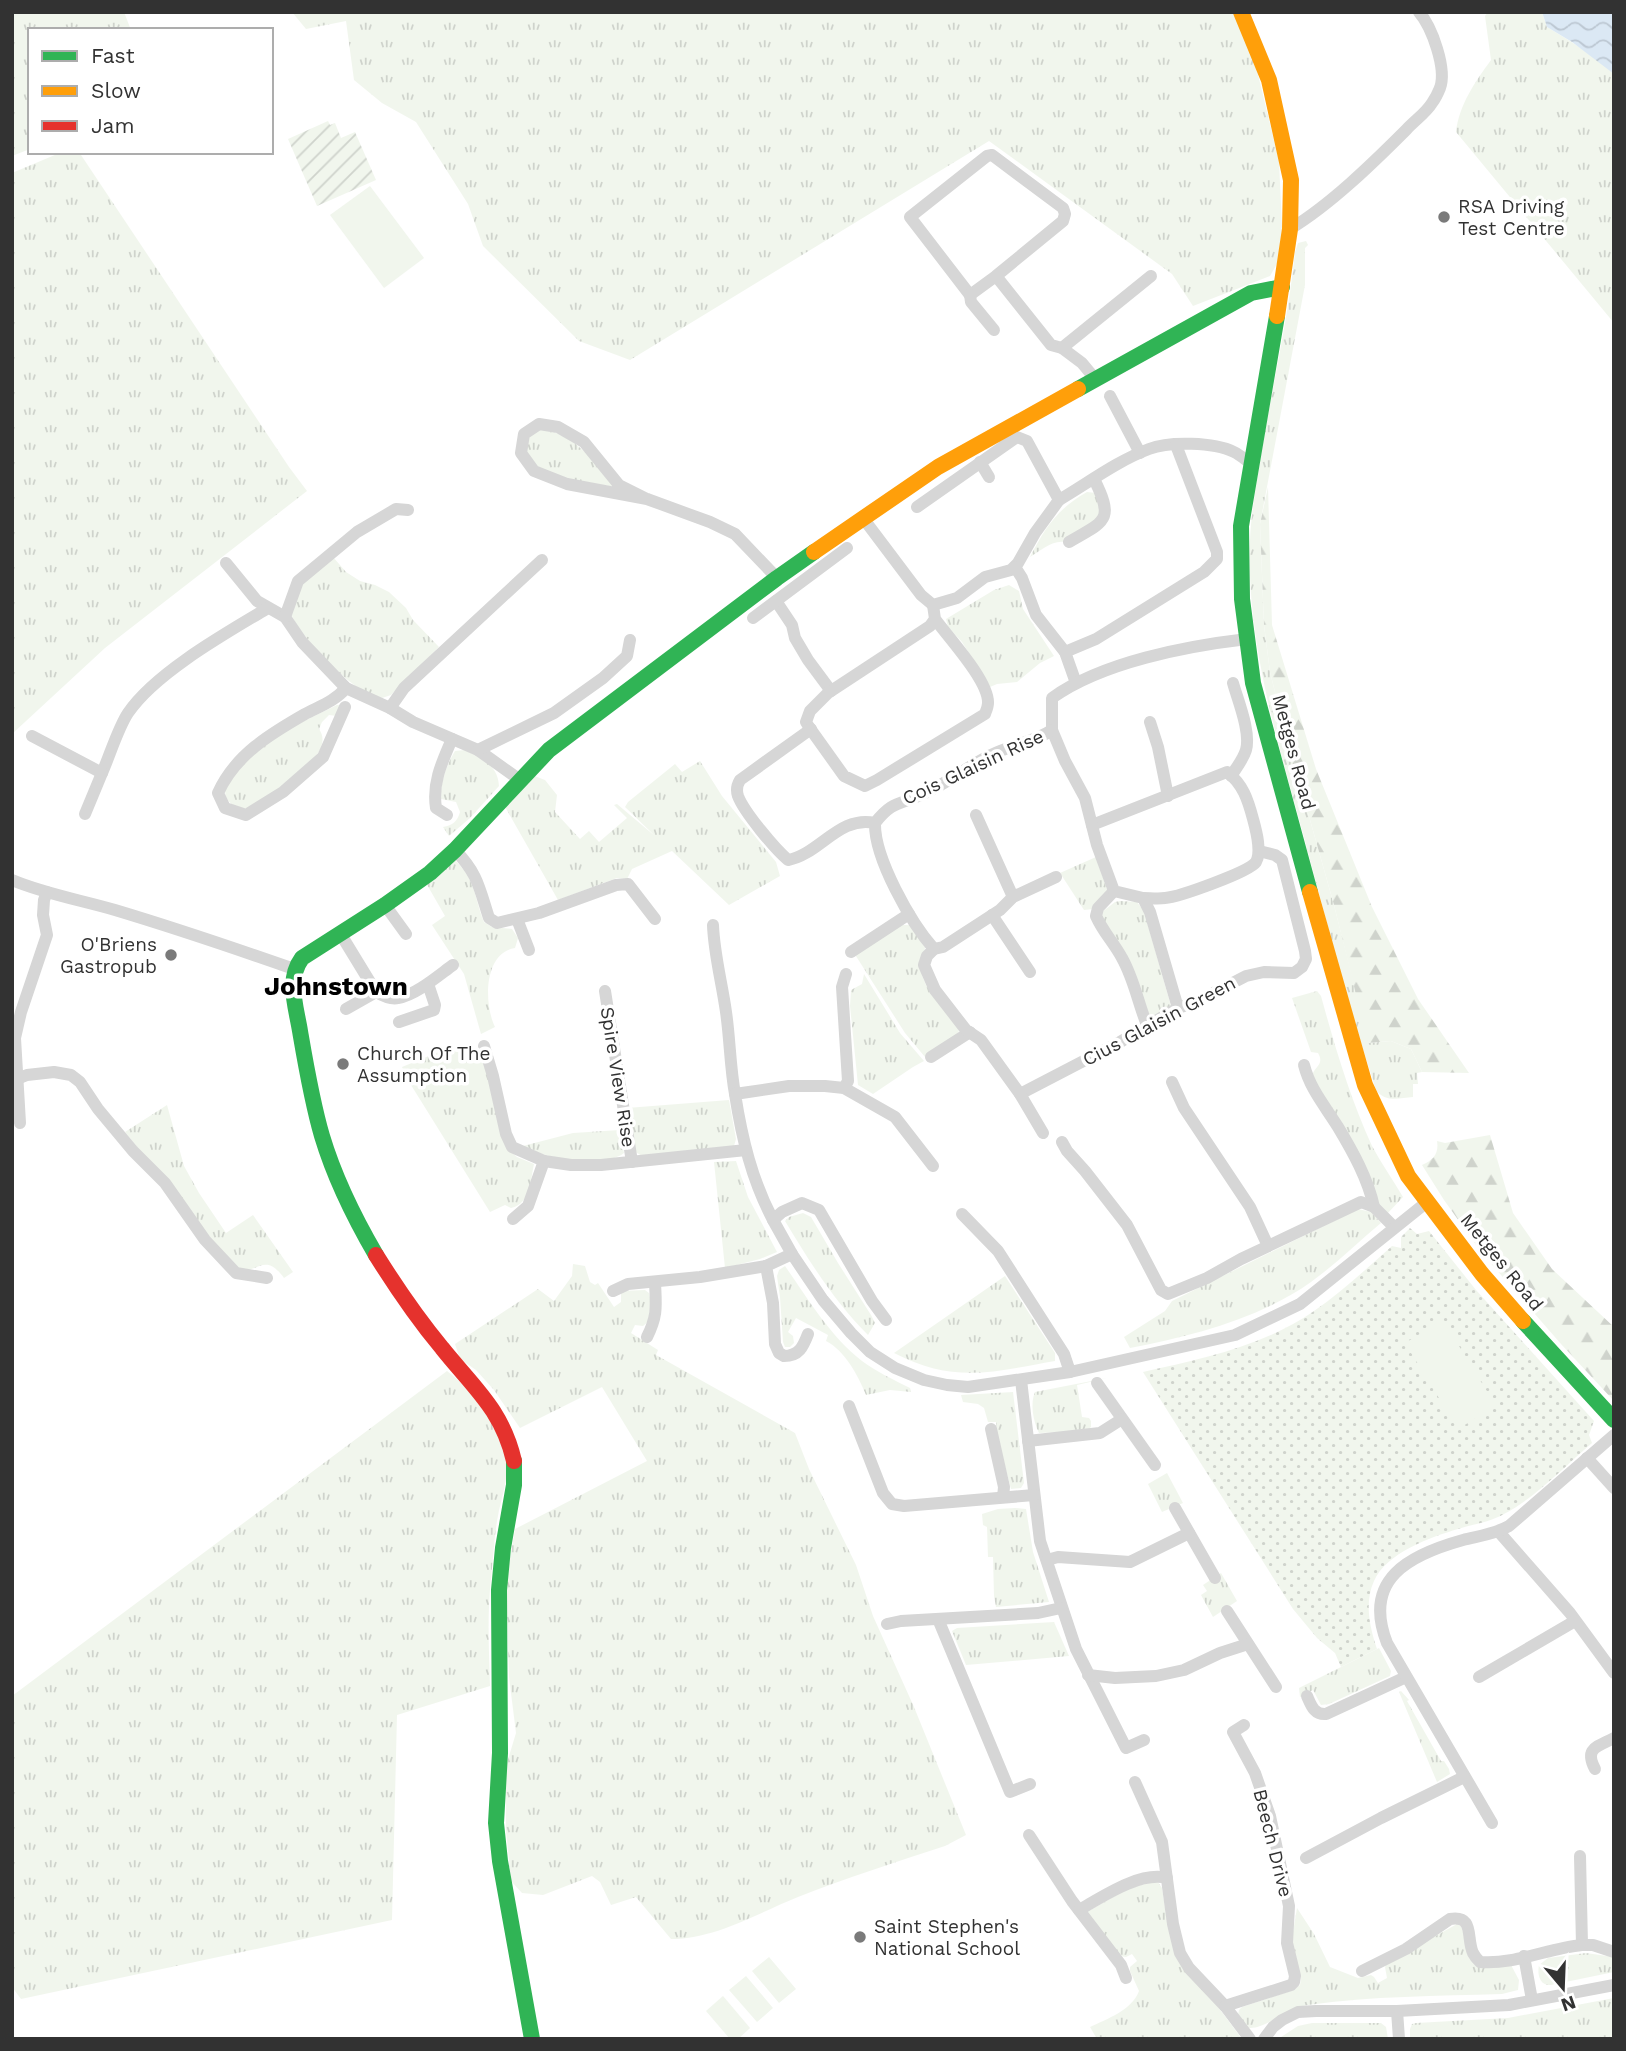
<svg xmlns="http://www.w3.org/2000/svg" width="1626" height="2051" font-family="'Work Sans',sans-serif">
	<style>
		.grass { fill: url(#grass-tufts) }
		.forest { fill: url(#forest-firs) }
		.park { fill: url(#park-dots) }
		.garden { fill: url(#garden-furrows) }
		.pitch { fill: #f1f6ed }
		.water { fill: url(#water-waves) }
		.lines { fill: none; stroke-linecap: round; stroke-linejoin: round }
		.street { stroke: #d6d6d6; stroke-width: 12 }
		.fast { stroke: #30b455; stroke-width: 16 }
		.slow { stroke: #ff9f0a; stroke-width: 16 }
		.jam { stroke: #e5322d; stroke-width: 16 }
		.poi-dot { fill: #7a7a7a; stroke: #fff; stroke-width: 2.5 }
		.labels { text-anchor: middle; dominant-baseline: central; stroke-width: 7; stroke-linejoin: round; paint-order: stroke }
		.poi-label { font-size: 19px; fill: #323232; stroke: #fff; text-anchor: start }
		.street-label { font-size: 19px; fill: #323232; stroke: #fff }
		.district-label { font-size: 26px; font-weight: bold; fill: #000; stroke: #fff }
	</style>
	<defs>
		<pattern id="grass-tufts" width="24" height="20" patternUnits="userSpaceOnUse" patternTransform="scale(1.75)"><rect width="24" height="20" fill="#f1f6ed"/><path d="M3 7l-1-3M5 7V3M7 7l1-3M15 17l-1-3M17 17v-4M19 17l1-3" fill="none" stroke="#cfd3cc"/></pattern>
		<pattern id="forest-firs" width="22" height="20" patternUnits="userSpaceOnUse" patternTransform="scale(1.75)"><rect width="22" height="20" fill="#f1f6ed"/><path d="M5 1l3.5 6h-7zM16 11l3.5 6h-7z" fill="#cfd3cc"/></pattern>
		<pattern id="park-dots" width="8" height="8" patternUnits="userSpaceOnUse" patternTransform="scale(1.75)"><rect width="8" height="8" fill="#f1f6ed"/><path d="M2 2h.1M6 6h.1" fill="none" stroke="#cfd3cc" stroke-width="1.8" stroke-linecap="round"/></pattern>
		<pattern id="garden-furrows" width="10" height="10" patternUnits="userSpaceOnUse" patternTransform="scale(1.75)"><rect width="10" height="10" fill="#f1f6ed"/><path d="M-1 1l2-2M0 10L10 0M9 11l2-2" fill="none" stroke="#cfd3cc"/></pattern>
		<pattern id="water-waves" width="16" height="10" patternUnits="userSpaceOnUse" patternTransform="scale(1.75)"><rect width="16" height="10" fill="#dbe8f4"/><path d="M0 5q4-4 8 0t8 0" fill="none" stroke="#bcc7d2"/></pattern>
	</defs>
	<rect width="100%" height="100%" fill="#fff"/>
	<g class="grass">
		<path d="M12 12H124L131 30H30V149L12 156Z"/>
		<path d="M292 12H1234L1255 62 1279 161 1282 227 1278 262 1270 276 1193 306 1172 274 989 141 630 360 579 341 483 246 468 204 416 122 382 103 354 80 346 21 306 29Z"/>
		<path d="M1488 12H1542L1547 27C1570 41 1594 55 1614 74V323L1456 132C1459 105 1475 82 1491 60L1485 16Z"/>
		<path d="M62 152H79L289 467 307 491 105 648 12 734V173Z"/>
		<path d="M1306 241 1308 245 1305 248V285L1260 524 1264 625 1270 672 1283 724 1334 905 1369 1043 1391 1041 1411 1049 1422 1072 1417 1073 1418 1084H1413V1097C1400 1098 1385 1103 1376 1090 1349 1008 1327 924 1305 841 1278 742 1246 643 1250 540 1251 513 1256 487 1260 461 1271 391 1288 322 1295 252L1298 243Z"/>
		<path d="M540 429C575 433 594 462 616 487L567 480 536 466 525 450 527 439Z"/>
		<path d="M1087 492 1096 493 1098 498 1100 518 1064 542C1053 540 1040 551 1030 557 1045 528 1057 509 1087 492Z"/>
		<path d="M333 557 346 572 360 581 375 585 389 592 406 608 413 620 439 647 391 695 382 698C374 695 364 692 357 687 337 673 300 636 291 614L302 584Z"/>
		<path d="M1009 585 1019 591 1023 609 1054 656 1040 663 1017 682 997 684 990 687 962 642 948 627 946 619 994 590Z"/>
		<path d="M337 705H341L337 716 329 715 322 722 319 729C333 749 302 771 287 782 279 788 260 804 252 807 235 813 218 798 228 781 231 777 236 773 239 769 245 763 251 755 258 750 281 731 310 718 337 705Z"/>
		<path d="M465 750C482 759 498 765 499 786L470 818 449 836 443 827C453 825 457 822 460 812L456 802 441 799C440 783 447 764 455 751Z"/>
		<path d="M700 761 722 796 776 862 780 876 729 905 672 851 632 869 627 879 617 878 558 900 504 805 532 775 545 780 557 795 555 812 580 839 589 831 599 842 627 818 614 805 617 804 655 836 625 807 628 802 675 764 682 772Z"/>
		<path d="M1096 857 1108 892 1093 909 1084 910 1060 873Z"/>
		<path d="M454 859C476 880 474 897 484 922L492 927 512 929 518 938 515 948C483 953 484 1005 495 1027L481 1034 464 974 432 925 445 916 426 883Z"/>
		<path d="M1120 901 1137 902 1144 911 1171 1006 1154 1017H1150L1132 967 1102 917V912L1115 902Z"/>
		<path d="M902 925H910L925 947 922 975 926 985 958 1028 959 1031 956 1036 925 1057 905 1033 854 953Z"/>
		<path d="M864 974 900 1033 924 1061 913 1067 873 1094 858 1085 850 1006 851 990 862 984Z"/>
		<path d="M1317 991 1321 996C1335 1047 1350 1098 1372 1146 1381 1163 1393 1180 1403 1197L1386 1215 1377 1204 1312 1076C1314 1066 1325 1065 1318 1053L1311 1052 1292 998Z"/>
		<path d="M458 1044 468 1058 480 1056 486 1065 509 1150 517 1157 534 1164C530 1182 531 1203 511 1208L505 1205 490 1212 411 1085 402 1067Z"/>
		<path d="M729 1100 736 1139 734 1146 642 1156 634 1151 627 1108Z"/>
		<path d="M167 1105 184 1166 199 1193 226 1233 253 1215 293 1272 284 1278C263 1249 256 1278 236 1268 233 1266 230 1262 227 1260L125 1132Z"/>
		<path d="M620 1130 624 1153C606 1168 542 1159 523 1146L573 1133Z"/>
		<path d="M736 1161 748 1197 777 1252 760 1259 725 1268 714 1162Z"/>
		<path d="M1358 1209 1371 1212 1381 1223C1358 1242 1336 1264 1311 1282 1259 1319 1192 1336 1130 1348L1124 1337 1165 1311 1172 1301Z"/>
		<path d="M803 1213 811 1217 838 1263 871 1315 875 1323 868 1335C835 1302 809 1261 785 1221L789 1217Z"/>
		<path d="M573 1264 585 1266 590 1282 595 1285 598 1283 614 1307 621 1302V1291L645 1290 649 1293 651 1302 648 1322 643 1326 635 1325 631 1333 658 1350 656 1355 795 1433 809 1469 856 1565 873 1616 914 1707 966 1835 945 1846C896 1862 846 1878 798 1897 758 1913 715 1939 671 1939L636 1897 611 1905 600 1882 592 1876 543 1895 522 1893 511 1881 506 1830V1766L516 1733 509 1677 506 1581 515 1529 647 1461 602 1387 520 1428 494 1390 476 1370 460 1359 455 1344 538 1289 554 1301 572 1276Z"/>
		<path d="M785 1266C808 1299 830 1336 862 1361 877 1372 894 1380 910 1388L911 1392 890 1390 866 1395C858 1375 845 1351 826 1341L828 1335 796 1318 788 1332 793 1336 794 1343 790 1347H785L783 1342 780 1297 777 1276 779 1270Z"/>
		<path d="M1005 1276 1055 1353V1361C992 1372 954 1384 894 1353Z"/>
		<path d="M447 1371C478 1395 511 1437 506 1479 504 1493 499 1507 497 1521 494 1540 493 1560 491 1579 487 1615 489 1650 490 1686L397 1715 392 1920 21 1999 12 1987V1696Z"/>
		<path d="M1107 1378 1077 1385 1082 1417 1089 1418 1091 1421V1427L1087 1431 1039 1433C1033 1421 1030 1403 1035 1392Z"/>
		<path d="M1013 1392 1024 1483 1021 1488 1011 1489 998 1440 996 1422H988L984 1408 978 1404 963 1402 961 1395Z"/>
		<path d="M1167 1473 1183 1503 1162 1512 1148 1484Z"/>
		<path d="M1015 1508 1026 1509 1033 1552 1049 1602 996 1607 994 1596 993 1557H988L987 1527 983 1525 982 1514 998 1509Z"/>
		<path d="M1221 1573 1237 1601 1213 1617 1201 1595 1207 1591 1203 1585Z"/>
		<path d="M1054 1622 1069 1656 966 1665 952 1631 957 1628Z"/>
		<path d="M1379 1648 1391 1671 1390 1676 1329 1704 1321 1705 1313 1690 1300 1697 1299 1688Z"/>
		<path d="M1401 1691 1409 1700 1407 1701 1441 1761H1444L1449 1769 1450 1774 1437 1782 1399 1692Z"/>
		<path d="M1157 1881 1162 1888 1168 1928 1215 2003 1242 2039H1097L1090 2027C1107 2019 1132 2010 1139 1991L1130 1971V1967L1137 1961 1132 1954 1126 1957 1120 1956 1087 1912 1129 1888Z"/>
		<path d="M1297 1908 1314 1934 1330 1967 1358 1978 1371 1975 1374 1977 1378 1983 1387 1978 1385 1967 1387 1963 1457 1924 1461 1926 1472 1958 1511 1965 1519 1980 1518 1990 1502 1994C1437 1996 1372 1996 1308 2005 1286 2008 1266 2029 1249 2028L1238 2015 1239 2010 1242 2007 1293 1990 1300 1985 1301 1978 1291 1944Z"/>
		<path d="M1586 1953 1614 1957V1972L1551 1985C1540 1986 1537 1975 1539 1965L1548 1958Z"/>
		<path d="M1614 1998V2039H1410V2029L1412 2024 1416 2023 1508 2018Z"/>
		<path d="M1312 2023H1381L1386 2027 1388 2039H1278L1298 2026Z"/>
	</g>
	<g class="forest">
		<path d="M1268 487 1272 625 1316 769 1372 907 1418 999 1469 1073 1422 1072 1411 1049 1391 1041 1368 1043 1334 905 1283 724 1270 672 1264 625 1260 524Z"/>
		<path d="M1490 1135 1513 1213 1552 1269 1614 1327V1401L1561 1344 1481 1252 1444 1200 1422 1165C1434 1160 1439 1153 1437 1141L1445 1143Z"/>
	</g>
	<path class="park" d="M1410 1228 1417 1234 1429 1231 1476 1290 1594 1421 1589 1435 1592 1443C1565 1466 1535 1498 1504 1514 1490 1522 1474 1524 1458 1529 1431 1537 1386 1553 1374 1581 1364 1603 1370 1628 1377 1649L1341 1667 1335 1653 1317 1638 1293 1609 1143 1372C1201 1359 1264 1346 1314 1311 1342 1292 1367 1268 1392 1246L1401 1248V1237Z"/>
	<path class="garden" d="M328 121 330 125 335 123 341 138 355 132 376 180 317 206 288 139Z"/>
	<g class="pitch">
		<path d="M370 186 424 258 384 288 330 215Z"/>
		<path d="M1443 1320 1496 1406 1458 1429 1405 1343Z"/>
		<path d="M769 1957 796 1989 779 2003 752 1971Z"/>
		<path d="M746 1976 773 2008 757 2022 729 1990Z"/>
		<path d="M723 1996 750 2028 738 2039H730L706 2011Z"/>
	</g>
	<path class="water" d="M1542 12H1614V74L1572 42 1547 27Z"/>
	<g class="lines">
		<g class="street">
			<path d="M1290 229C1330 205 1373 163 1406 130 1414 121 1426 113 1432 103 1435 99 1438 93 1440 88 1447 69 1432 27 1419 12"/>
			<path d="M996 276 970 295 910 217 987 156 992 155 1063 208 1065 214 1063 221 996 276 1051 345 1062 348"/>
			<path d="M970 295 971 302 994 330"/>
			<path d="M1096 380 1082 363 1062 348 1151 276"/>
			<path d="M1110 396 1140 453"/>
			<path d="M980 462 989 477"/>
			<path d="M647 499 567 484 534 471 521 453 524 434 539 424 558 427 584 442 619 485 647 499 710 522 735 534 777 578"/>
			<path d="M1059 500C1088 483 1117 461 1149 449 1169 441 1214 442 1234 452 1240 455 1246 460 1252 464"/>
			<path d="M863 518 921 595 933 605 957 598 985 577 1011 570 1018 563 1035 533 1059 500 1027 441 1017 437 917 507"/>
			<path d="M1069 542C1105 521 1115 521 1094 479"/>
			<path d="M226 563 257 601 285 617 302 642 346 688 390 708 413 722 478 750 520 780"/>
			<path d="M1015 567 1022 578 1036 615 1065 652 1076 683"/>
			<path d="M776 601 792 625 795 638 808 660 831 691"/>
			<path d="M933 605 935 619 930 626 828 693 810 711 806 722 809 727 844 776 865 786 877 780 985 714C986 711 988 707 988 703 989 681 948 637 935 619"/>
			<path d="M285 617 298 581 357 532 396 509 408 510"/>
			<path d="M753 618 847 548"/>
			<path d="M1065 652 1096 639 1204 572 1217 559V552L1176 445"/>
			<path d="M345 707 323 757 283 792 246 815 225 808 218 793C235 755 270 734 305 714 320 706 335 701 346 688"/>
			<path d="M390 708 404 688 542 560"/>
			<path d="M1150 722 1158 747 1168 796"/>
			<path d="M811 729 740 780C737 785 736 790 738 796 744 812 775 849 788 860 820 854 839 815 875 823"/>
			<path d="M32 736 102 773C110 755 118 728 128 713 155 673 226 633 268 608"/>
			<path d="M478 750 554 713 603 678 627 656 630 640"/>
			<path d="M1231 776C1236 768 1243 760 1246 750 1251 732 1238 701 1233 683"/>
			<path d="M85 814 102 773"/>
			<path d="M447 815 436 808C432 783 442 762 452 739"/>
			<path d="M976 815 1013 897"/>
			<path d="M1092 825 1227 772C1243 784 1248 800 1253 819 1256 830 1262 851 1256 862 1249 872 1179 897 1165 898 1158 899 1150 898 1143 898"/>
			<path d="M455 850C478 874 479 887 489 918L497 923 539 913 616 885 628 884 655 919"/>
			<path d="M12 880C45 894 81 900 115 910 175 928 234 948 294 969"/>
			<path d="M1114 891 1098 908 1096 916C1103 932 1114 943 1122 958 1134 979 1138 1003 1147 1025"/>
			<path d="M385 905 406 934"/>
			<path d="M992 915 1030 972"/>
			<path d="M517 919 529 950"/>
			<path d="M713 925C714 954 722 983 726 1012 730 1039 730 1067 735 1094"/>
			<path d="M340 933 376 992C383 996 391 1000 398 998 416 995 439 975 453 965"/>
			<path d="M934 949 943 947 1000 910 1013 897 1056 877"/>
			<path d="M851 952 909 914"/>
			<path d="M605 991 632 1162"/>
			<path d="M1178 1008 1150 912 1143 898 1114 891 1097 845 1085 798 1065 761 1052 730V698C1102 662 1187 646 1247 639"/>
			<path d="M346 1009 376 992"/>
			<path d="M399 1022 434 1010 435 1005 428 984"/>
			<path d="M484 1046 493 1076 506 1134 512 1147 544 1161 571 1165H601L746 1150"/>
			<path d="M931 1057 970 1032"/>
			<path d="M1304 1065C1310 1089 1325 1106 1338 1127 1353 1152 1368 1179 1374 1207"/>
			<path d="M17 1079 27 1075 54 1072 71 1075 80 1082 98 1109 133 1151 165 1183 205 1240 236 1273 267 1278"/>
			<path d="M1172 1082 1184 1108 1250 1207 1268 1246"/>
			<path d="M844 1088 848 1081 842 987 846 974"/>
			<path d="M1020 1094 1120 1042 1178 1008 1198 1001 1246 976 1264 972 1294 973 1302 967 1306 959 1305 951 1282 860 1275 855 1259 851"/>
			<path d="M20 1123 15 1038 21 1012 47 935 43 915 44 900 47 892"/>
			<path d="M1043 1133 1020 1094 981 1040 966 1030 935 990 924 965 927 956 934 949C911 923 874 858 875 823 893 800 900 805 925 793 948 783 968 766 991 755 1010 745 1035 742 1052 730"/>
			<path d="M1062 1142 1067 1151 1085 1171 1127 1225 1161 1290 1168 1294 1207 1278 1241 1259 1361 1202 1374 1207 1394 1227"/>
			<path d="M962 1214 998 1251 1064 1354 1070 1372"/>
			<path d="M513 1219 528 1206 544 1161"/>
			<path d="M773 1220 792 1254 823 1300 851 1333 870 1352 895 1368 924 1380 947 1385 968 1387 1070 1372 1235 1335 1300 1304 1427 1202"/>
			<path d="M766 1266 773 1303 775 1344 779 1353 784 1356C799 1356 803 1347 808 1334"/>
			<path d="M613 1291 628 1284 700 1277 766 1266 792 1254"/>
			<path d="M886 1320 872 1301 819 1210 802 1203 782 1212 773 1220C752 1180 742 1139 735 1094L789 1086H825L844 1088 895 1117 933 1166"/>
			<path d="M647 1337C658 1315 656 1306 655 1282"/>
			<path d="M1021 1380 1040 1541 1076 1649 1126 1748 1144 1740"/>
			<path d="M1097 1383 1155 1465"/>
			<path d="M849 1406 883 1493 892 1504 904 1506 1034 1495"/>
			<path d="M991 1429 1004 1487 1003 1497"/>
			<path d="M1028 1441 1100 1433 1122 1419"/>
			<path d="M1587 1458 1614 1488"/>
			<path d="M1175 1508 1215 1578"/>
			<path d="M1499 1532 1570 1613 1614 1673"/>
			<path d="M1047 1560 1058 1557 1130 1562 1189 1533"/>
			<path d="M1227 1611 1276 1687"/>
			<path d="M938 1619 1010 1792 1030 1784"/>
			<path d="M887 1624 901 1621 1038 1613 1061 1608"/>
			<path d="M1088 1675 1115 1678 1156 1676 1184 1670 1220 1653 1248 1644"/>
			<path d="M1479 1677 1575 1621"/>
			<path d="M1307 1696C1311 1705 1314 1715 1326 1714L1406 1677"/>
			<path d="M1595 1769C1584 1748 1597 1747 1614 1738"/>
			<path d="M1135 1782 1162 1842 1173 1924 1180 1953 1189 1968 1225 2006 1250 2039"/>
			<path d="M1492 1823 1387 1643C1362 1579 1409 1555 1463 1540 1479 1536 1495 1534 1509 1526L1614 1435"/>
			<path d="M1029 1835 1072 1901 1121 1965 1126 1978"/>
			<path d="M1580 1856 1582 1945"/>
			<path d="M1306 1858 1381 1818 1464 1777"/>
			<path d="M1079 1910C1102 1897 1140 1871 1167 1878"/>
			<path d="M1524 1956 1532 2000"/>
			<path d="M1362 1971 1406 1949 1450 1919C1475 1915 1466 1938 1473 1953 1475 1957 1477 1959 1480 1962 1514 1965 1549 1948 1582 1945H1593L1614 1952"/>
			<path d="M1225 2006 1291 1985 1294 1982 1295 1976 1287 1943 1289 1906 1270 1816 1255 1773 1233 1732 1244 1725"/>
			<path d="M1397 2011 1399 2039"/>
			<path d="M1264 2039 1273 2027 1282 2020 1298 2012 1316 2011H1397L1509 2005 1614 1985"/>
		</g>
		<g class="fast">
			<path d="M1277 316 1241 526 1242 599 1253 683 1310 892"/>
			<path d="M1078 389 1251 293 1282 287"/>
			<path d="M376 1255C355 1219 334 1176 322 1136 312 1102 306 1066 300 1031 296 1006 286 980 302 958L385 905 430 873 455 850 549 750 777 578 814 552"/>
			<path d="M1523 1321 1614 1420"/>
			<path d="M514 1461V1485L503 1548 499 1590 500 1753 496 1823 500 1861 532 2039"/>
		</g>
		<g class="slow">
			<path d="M1241 12 1269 80 1291 180 1290 229 1277 316"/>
			<path d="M814 552 938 467 1078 389"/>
			<path d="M1310 892 1365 1085 1408 1176 1482 1274 1523 1321"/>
		</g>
		<path class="jam" d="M376 1255C396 1287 417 1318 442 1348 473 1387 502 1409 514 1461"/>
	</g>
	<g class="poi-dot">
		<circle cx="1444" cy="217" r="7"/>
		<circle cx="171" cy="955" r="7"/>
		<circle cx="343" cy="1064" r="7"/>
		<circle cx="860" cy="1937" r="7"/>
	</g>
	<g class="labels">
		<g class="poi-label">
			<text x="1458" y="206">RSA Driving<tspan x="1458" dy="22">Test Centre</tspan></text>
			<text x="157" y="944" text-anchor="end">O'Briens<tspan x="157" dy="22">Gastropub</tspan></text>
			<text x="357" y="1053">Church Of The<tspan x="357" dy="22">Assumption</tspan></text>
			<text x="874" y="1926">Saint Stephen's<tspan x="874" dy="22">National School</tspan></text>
		</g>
		<g class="street-label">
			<text transform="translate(1294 752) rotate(75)">Metges Road</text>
			<text transform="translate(973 767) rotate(-25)">Cois Glaisin Rise</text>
			<text transform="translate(1159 1021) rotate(-28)">Cius Glaisin Green</text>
			<text transform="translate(618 1077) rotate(81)">Spire View Rise</text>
			<text transform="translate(1502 1262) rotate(51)">Metges Road</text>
			<text transform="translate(1273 1843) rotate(76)">Beech Drive</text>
		</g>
		<g class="district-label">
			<text x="336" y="986">Johnstown</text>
		</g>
	</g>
	<rect width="1626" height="2051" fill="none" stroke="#323232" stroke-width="28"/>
	<rect x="28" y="28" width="245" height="126" fill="#ffffff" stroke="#adadad" stroke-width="2"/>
	<rect x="42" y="51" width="35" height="10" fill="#30b455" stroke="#adadad" stroke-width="2"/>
	<text x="91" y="63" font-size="21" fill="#323232">Fast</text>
	<rect x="42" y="86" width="35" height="10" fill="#ff9f0a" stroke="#adadad" stroke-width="2"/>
	<text x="91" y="98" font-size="21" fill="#323232">Slow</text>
	<rect x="42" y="121" width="35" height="10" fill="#e5322d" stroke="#adadad" stroke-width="2"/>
	<text x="91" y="133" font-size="21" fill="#323232">Jam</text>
	<g transform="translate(1563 1988) rotate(161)" stroke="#ffffff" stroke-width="5" paint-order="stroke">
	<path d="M0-5L12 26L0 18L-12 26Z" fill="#323232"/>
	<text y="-10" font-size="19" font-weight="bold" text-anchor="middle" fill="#323232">N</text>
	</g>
</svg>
